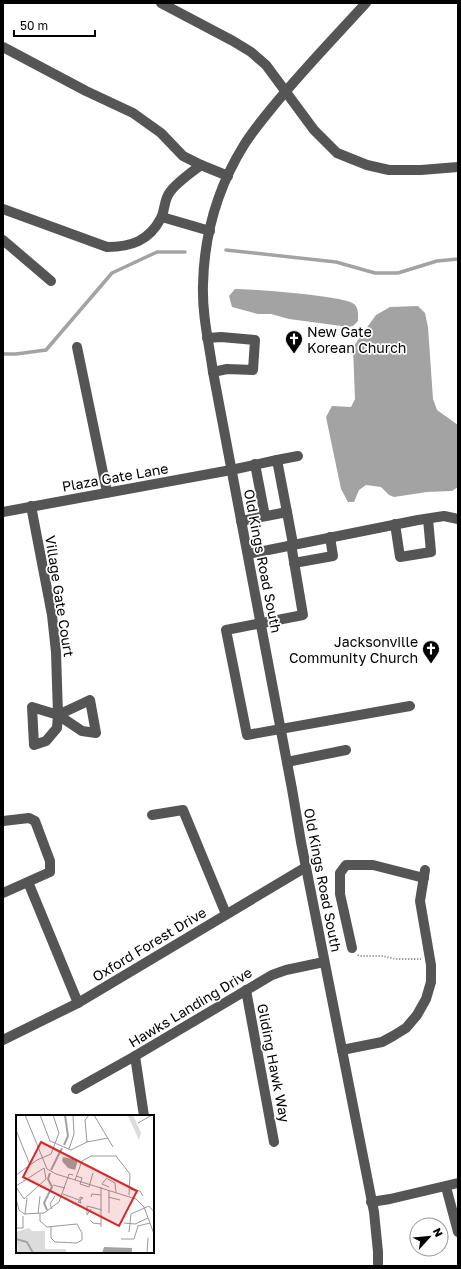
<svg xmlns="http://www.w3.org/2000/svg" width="461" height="1269" font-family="'Golos Text',sans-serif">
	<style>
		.water { fill: #a3a3a3 }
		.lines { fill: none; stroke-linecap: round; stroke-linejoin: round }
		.stream { stroke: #a3a3a3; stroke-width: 3.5 }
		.path { stroke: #777; stroke-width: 2; stroke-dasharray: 1 2; stroke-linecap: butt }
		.minor { stroke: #555; stroke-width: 10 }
		.labels { text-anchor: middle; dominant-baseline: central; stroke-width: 3.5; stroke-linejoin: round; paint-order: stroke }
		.poi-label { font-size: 14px; fill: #000; stroke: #fff; text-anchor: start }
		.street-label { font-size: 14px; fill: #000; stroke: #fff }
		.inset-river { fill: none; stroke: #a3a3a3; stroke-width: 2 }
		.inset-road { fill: none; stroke: #999; stroke-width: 1 }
		.view { fill: #d62828; fill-opacity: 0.15; stroke: #d62828; stroke-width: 2 }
		.inset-edge { fill: none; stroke: #000; stroke-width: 2 }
	</style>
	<rect width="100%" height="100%" fill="#fff"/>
	<g class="water">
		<path d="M235 289C252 289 345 296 354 304 359 308 358 315 358 321L353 326 349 327 289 319 271 314H258L232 307 229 296Z"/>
		<path d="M418 306 425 313 428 327 433 399 437 410 458 425V487L452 491 427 492 394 497 389 495 381 487 366 485 359 490 354 502H348L341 489 326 417 332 406 351 407 355 399 353 348 358 340 376 315 390 307Z"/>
	</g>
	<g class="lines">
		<g class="stream">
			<path d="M226 250 336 262 375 273H398L437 261 458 259"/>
			<path d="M3 354H16L46 350 112 273 157 252H185"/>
		</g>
		<path class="path" d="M358 955 359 956H382L396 959H421"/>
		<g class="minor">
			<path d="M161 3 233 41 251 52 266 65 314 130 337 153 367 165 389 170H421L458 167"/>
			<path d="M366 3C334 38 301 72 271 109 262 120 252 132 244 145 218 187 204 236 203 285 202 315 209 343 213 372L292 789 301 842 374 1212 378 1252V1266"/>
			<path d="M3 47 86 91 133 113 161 133 183 156 201 165C192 172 176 183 170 192 164 199 165 210 161 218 149 241 131 247 107 247L3 209"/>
			<path d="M201 165 228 176"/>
			<path d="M162 217 210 231"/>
			<path d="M3 240 51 281"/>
			<path d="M207 338 221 337 255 340 253 370 227 369 213 372"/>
			<path d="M77 347 107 492"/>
			<path d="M277 460 298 456"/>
			<path d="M255 464 265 516"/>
			<path d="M31 506 52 615 56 652 58 715 57 728 46 741 34 745 32 707 58 715 82 731 96 733 90 700 58 715"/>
			<path d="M3 512 231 470 277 460 287 512"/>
			<path d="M241 521 287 512 293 544"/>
			<path d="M395 524 400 557 431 552 428 519"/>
			<path d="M291 544 303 615 226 630 247 735 410 706"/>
			<path d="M248 554 418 520 444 516 458 519"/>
			<path d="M294 563 333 556 330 537"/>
			<path d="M287 762 346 750"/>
			<path d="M152 815 183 810 226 914"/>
			<path d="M3 821 29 818 35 821 50 861V872L3 893"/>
			<path d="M28 882 78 1003"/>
			<path d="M352 948 340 894V873L346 865H373L424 878"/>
			<path d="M246 990 274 1142"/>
			<path d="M3 1040 78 1003 306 867"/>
			<path d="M342 1050 382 1042 393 1036 406 1028 417 1015 426 999 431 982V965L420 901 425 870"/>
			<path d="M135 1056 144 1116"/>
			<path d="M76 1089 135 1056 272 975 286 970 324 962"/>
			<path d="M446 1187 458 1232"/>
			<path d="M371 1202 390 1199 458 1183"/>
		</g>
	</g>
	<defs>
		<g id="church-pin" transform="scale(0.9)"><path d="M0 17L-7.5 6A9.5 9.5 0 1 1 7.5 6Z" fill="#000" stroke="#fff"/><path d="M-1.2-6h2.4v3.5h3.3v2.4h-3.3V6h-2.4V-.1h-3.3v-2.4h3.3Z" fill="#fff"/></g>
	</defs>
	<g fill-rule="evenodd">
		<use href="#church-pin" x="294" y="339"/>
		<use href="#church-pin" x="431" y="649"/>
	</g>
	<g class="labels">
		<g class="poi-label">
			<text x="307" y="331">New Gate<tspan x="307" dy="16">Korean Church</tspan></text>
			<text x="418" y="641" text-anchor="end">Jacksonville<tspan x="418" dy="16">Community Church</tspan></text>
		</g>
		<g class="street-label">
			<text transform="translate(115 477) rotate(-10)">Plaza Gate Lane</text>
			<text transform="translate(263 561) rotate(79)">Old Kings Road South</text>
			<text transform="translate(60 596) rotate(81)">Village Gate Court</text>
			<text transform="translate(323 880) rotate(79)">Old Kings Road South</text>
			<text transform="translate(149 944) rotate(-31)">Oxford Forest Drive</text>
			<text transform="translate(190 1007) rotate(-31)">Hawks Landing Drive</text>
			<text transform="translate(274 1063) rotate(79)">Gliding Hawk Way</text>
		</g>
	</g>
	<g transform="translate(16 1115)">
		<rect width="138" height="138" fill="#fff"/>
		<path d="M117 0 125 18 123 25 112 1ZM13 113 16 116H29V134H50V138H2L0 117Z" fill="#dcdcdc"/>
		<path d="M47 42 62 45 59 55 52 53 46 46ZM88 132 116 133V137L86 138Z" fill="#a3a3a3"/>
		<path class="inset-river" d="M48 30 52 21 49 0M35 55 46 33M31 95 28 88 36 72 32 64 34 58M0 124 11 127 17 138"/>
		<path class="inset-road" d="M9 0 31 54 40 59 120 84 128 92 138 119M24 0 34 26 55 35 71 27 92 23M78 0 97 32M122 8 136 0M0 15 14 50M71 27 69 5 73 0M53 34 58 19 57 0M0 60 21 45 35 39 43 18 37 0M60 61 66 63 64 69 73 72 77 58M90 63 99 68 100 77M90 64 86 69 93 72M59 65 66 46 75 41H100L114 59 113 80M37 70 49 73M0 71 28 53 30 64 8 84 0 72M114 74 124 76 127 81M93 75V98M47 79 63 85M75 82 76 79 85 80M92 82 104 85M0 84 3 95 8 99 28 98 43 87 53 59 57 60M64 85V82L67 83 64 85 65 88 62 87 64 85M36 94 34 89 39 81M75 94 71 100V91L86 95M9 99 11 83M22 99 24 81M24 99V106L31 112 61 109 66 118V125M74 105 77 108 85 109M108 108 119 109 132 103M35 112V123L39 127 61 128 66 125M85 112V72M0 113H7V101M113 117 115 99 133 91 138 97M105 124H118L122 111 134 108M131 138 132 123"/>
		<path class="view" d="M25 27 121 76 103 111 7 62Z"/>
		<rect width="138" height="138" class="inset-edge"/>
	</g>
	<rect width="461" height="1269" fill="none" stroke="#000000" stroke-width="8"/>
	<g transform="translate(429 1237) rotate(63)"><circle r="19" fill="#ffffff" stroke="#999999"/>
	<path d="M0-3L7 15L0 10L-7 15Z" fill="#000000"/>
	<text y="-6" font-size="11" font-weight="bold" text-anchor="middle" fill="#000000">N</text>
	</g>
	<path d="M14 30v6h81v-6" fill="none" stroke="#000000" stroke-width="2"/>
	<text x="20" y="30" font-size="12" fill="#000000" stroke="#ffffff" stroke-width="3" paint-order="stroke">50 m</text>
</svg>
